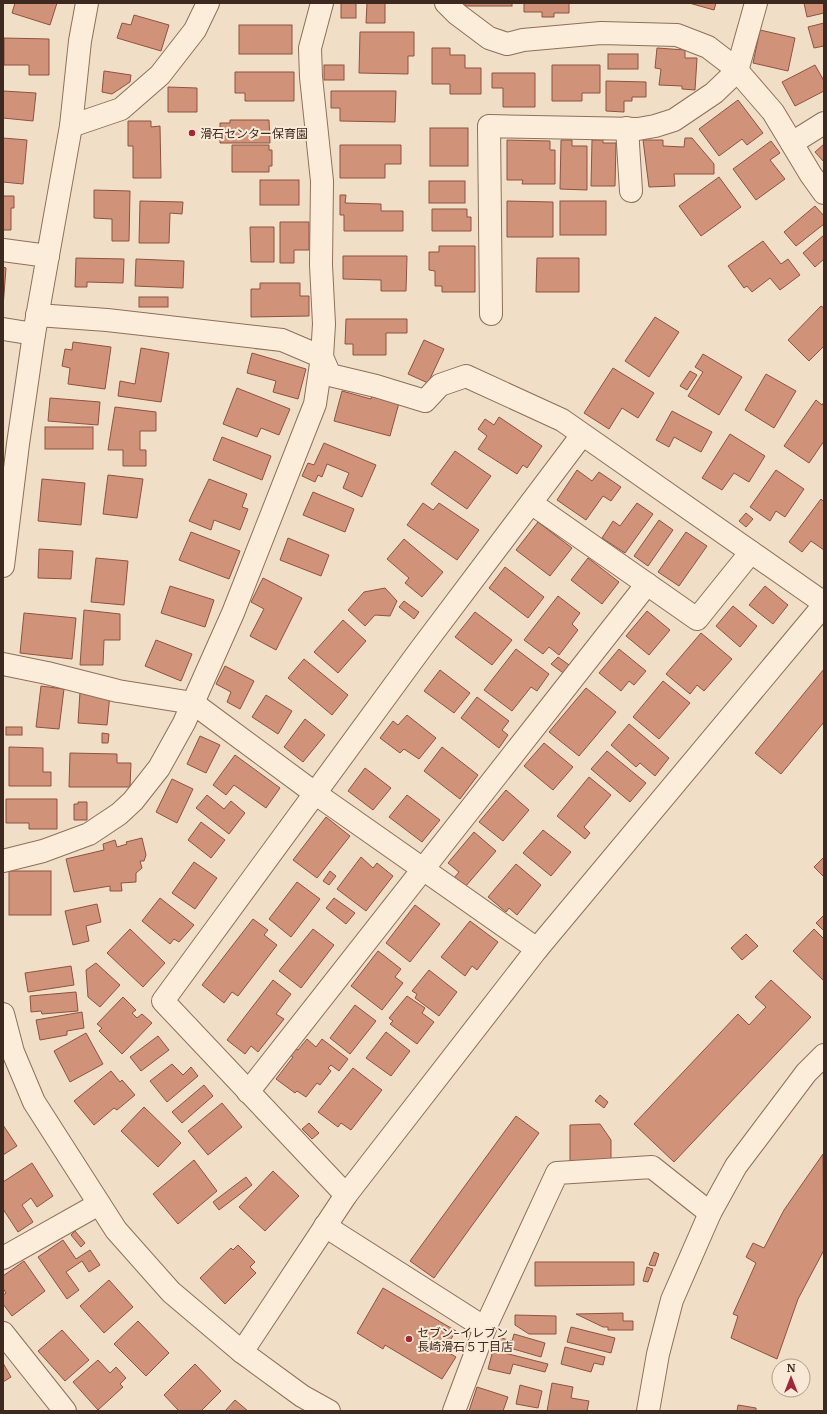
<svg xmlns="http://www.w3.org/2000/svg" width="827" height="1414" font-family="Merriweather,'Noto Sans JP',serif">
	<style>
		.building { fill: #d1927a; stroke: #8e533f }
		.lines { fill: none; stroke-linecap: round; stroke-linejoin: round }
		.minor-casing { stroke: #8e6f5a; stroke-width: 24 }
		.tertiary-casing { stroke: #8e6f5a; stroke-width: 24 }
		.minor { stroke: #fbedda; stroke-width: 22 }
		.tertiary { stroke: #fbedda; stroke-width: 22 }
		.poi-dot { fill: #a02738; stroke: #f8e9d6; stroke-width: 1.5 }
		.labels { text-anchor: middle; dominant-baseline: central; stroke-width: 4; stroke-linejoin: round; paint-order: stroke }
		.poi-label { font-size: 12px; fill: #3d291f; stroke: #f8e9d6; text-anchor: start }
	</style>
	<rect width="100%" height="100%" fill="#f1dec6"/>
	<g class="building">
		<path d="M15 3H57L50 25 12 13Z"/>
		<rect x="341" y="3" width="15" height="15"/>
		<path d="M367 3H385V23H366Z"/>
		<rect x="465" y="3" width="47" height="3"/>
		<path d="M524 3H569V13H554V17H542V12H524Z"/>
		<path d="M689 3H716L714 10Z"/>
		<path d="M804 3H824V13L807 17Z"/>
		<path d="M134 15 169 25 161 51 117 38 122 23 131 25Z"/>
		<path d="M824 23V46L814 48 808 27Z"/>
		<rect x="239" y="25" width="53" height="29"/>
		<path d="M760 30 795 38 788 71 753 63Z"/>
		<path d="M360 32H414V56H408V74L359 73Z"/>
		<path d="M4 38 49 39V75H29V65H4Z"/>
		<path d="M432 48H450V55H465V68H481V94H450V84H432Z"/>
		<path d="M657 48 685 50V58H697L695 90 682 89V86L659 85 661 69 655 68Z"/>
		<rect x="608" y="54" width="30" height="15"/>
		<rect x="324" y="65" width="20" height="15"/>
		<path d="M552 65H600V93H582V101H552Z"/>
		<path d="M815 65 824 81V91L795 106 782 82Z"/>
		<path d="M104 71 131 75 130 82 112 94 102 92Z"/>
		<path d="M235 72H294V101H245V93H235Z"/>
		<path d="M492 73H535V107H503V88H492Z"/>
		<path d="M606 81 646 82V97H632V101H624V112L606 111Z"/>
		<path d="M168 87 197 88V112H168Z"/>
		<path d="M3 91 36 93 33 121 3 118Z"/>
		<path d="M331 91H396L395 122 340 121V108H331Z"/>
		<path d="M738 100 763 133 747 145 742 139 719 156 699 129Z"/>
		<path d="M230 120H269L270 143H220V123H230Z"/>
		<path d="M128 121H151V127L160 126 161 178H133V146H128Z"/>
		<rect x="430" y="128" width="38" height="38"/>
		<path d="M3 138 27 140 23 184 3 182Z"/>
		<path d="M685 138H692L714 164V174H674L675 186 649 187 643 140H663V146L684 147Z"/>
		<path d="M507 140 550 141V150H555V184H522L523 180H507Z"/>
		<path d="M561 140H572V146H587V190L560 189Z"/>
		<path d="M592 140H603V143H616L615 186H591Z"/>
		<path d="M771 141 780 153 770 160 785 179 756 200 733 169Z"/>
		<path d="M824 144V162L815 152Z"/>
		<path d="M232 145H269V150H272V166H269V172H232Z"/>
		<path d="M340 145H401V164H385V178H340Z"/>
		<path d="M719 177 741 207 701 236 679 206Z"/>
		<rect x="260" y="180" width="39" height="25"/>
		<rect x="429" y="181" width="36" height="22"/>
		<path d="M94 190 130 191 129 241H112V219L94 218Z"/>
		<path d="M340 195H346L345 203 381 204V211H403V231H344V215H340Z"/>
		<path d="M3 196H14V208H11V230H3Z"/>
		<path d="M140 201 183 202 182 214 170 213 169 243H139Z"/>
		<path d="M507 201 553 202V237H507Z"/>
		<rect x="560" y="201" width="46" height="34"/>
		<path d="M815 206 824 216V224L796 246 784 232Z"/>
		<path d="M432 209H467V217H471V231H432Z"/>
		<path d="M280 222H309V250H294V263H280Z"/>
		<path d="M250 227H274V262H251Z"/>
		<path d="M824 235V259L815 267 803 253Z"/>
		<path d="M763 241 781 264 788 259 800 275 780 290 770 278 752 292 747 286 744 288 728 266Z"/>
		<path d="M439 246H475V292H442V286H435V271L429 270V252H439Z"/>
		<path d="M343 256H407L406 291H381V280L343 279Z"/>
		<path d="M76 258 124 259 123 283 87 282V287H75Z"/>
		<path d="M537 258H579V292H536Z"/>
		<path d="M136 259 184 261 183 288 135 286Z"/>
		<path d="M3 267 6 268 3 307Z"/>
		<path d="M260 283H300V296H309V316L251 317V289H260Z"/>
		<rect x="139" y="297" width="29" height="10"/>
		<path d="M821 306 824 308V346L809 361 788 340Z"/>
		<path d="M655 317 679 332 649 377 625 361Z"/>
		<path d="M346 319H407V333H386V355H353V344H345Z"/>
		<path d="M424 340 444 349 428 383 408 374Z"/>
		<path d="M73 342 111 347 105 389 68 384 70 368 62 366 65 349 72 350Z"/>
		<path d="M141 348 169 353 161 402 118 396 120 381 135 384Z"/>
		<path d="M252 353 306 369 298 399 273 392 276 381 247 373Z"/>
		<path d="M703 354 742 377 719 415 688 396 703 372 695 367Z"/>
		<path d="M613 368 654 393 638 418 622 408 609 429 584 413Z"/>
		<path d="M690 371 697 375 687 390 680 386Z"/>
		<path d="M766 374 796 391 774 428 745 410Z"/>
		<path d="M237 388 290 409 279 435 261 428 257 437 223 424Z"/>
		<path d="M342 391 371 399 372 395 399 403 390 436 334 421Z"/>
		<path d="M50 398 100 402 98 425 48 421Z"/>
		<path d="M816 400 822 405 824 402V441L809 463 784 446Z"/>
		<path d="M115 407 156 412V431H140V450H146V466H123V450H108Z"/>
		<path d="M672 411 712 432 701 452 674 437 669 447 656 440Z"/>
		<path d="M499 417 542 446 527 468 523 465 517 474 478 449 487 436 478 429 485 419 494 425Z"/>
		<rect x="45" y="427" width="48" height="22"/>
		<path d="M730 434 765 456 749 482 734 473 722 490 702 478Z"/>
		<path d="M222 437 271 456 262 480 213 460Z"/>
		<path d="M324 443 376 465 362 497 343 488 349 473 327 464 322 477 318 475 315 482 302 476 308 463 314 465Z"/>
		<path d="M455 451 491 476 467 509 431 484Z"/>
		<path d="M577 470 592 481 599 472 621 487 611 501 603 496 586 520 557 500Z"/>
		<path d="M776 470 804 489 785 517 776 511 770 521 750 507Z"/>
		<path d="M108 475 143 479 137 518 103 514Z"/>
		<path d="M42 479 85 483 81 525 38 521Z"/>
		<path d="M209 479 247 494 242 507 248 509 240 530 214 520 211 530 189 521Z"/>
		<path d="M313 492 354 509 345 532 303 515Z"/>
		<path d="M821 499 824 502V550L811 541 802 552 789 542Z"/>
		<path d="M423 503 433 510 439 503 479 530 457 560 407 525Z"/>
		<path d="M637 503 653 514 625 553 602 538 613 521 620 526Z"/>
		<path d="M746 513 753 519 746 527 739 521Z"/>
		<path d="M659 520 673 530 648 566 634 556Z"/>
		<path d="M538 522 572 548 550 576 516 550Z"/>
		<path d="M191 532 240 551 229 579 179 560Z"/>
		<path d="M686 532 707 546 679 586 658 572Z"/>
		<path d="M288 538 329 555 321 576 280 560Z"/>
		<path d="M404 539 443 572 422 597 405 583 409 578 387 559Z"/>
		<path d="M39 549 73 551 71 579 38 578Z"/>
		<path d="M96 558 128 561 124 605 91 602Z"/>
		<path d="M588 558 619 582 602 604 571 580Z"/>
		<path d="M505 567 544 597 528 618 489 588Z"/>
		<path d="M263 578 302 598 276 650 250 636 264 609 251 602Z"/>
		<path d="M170 586 214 600 205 627 161 613Z"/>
		<path d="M765 586 788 605 773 624 749 605Z"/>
		<path d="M385 588 397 601 390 616 375 615 365 626 348 610 364 592Z"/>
		<path d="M558 596 580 613 572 624 578 630 559 655 549 647 543 654 524 640Z"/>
		<path d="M404 601 419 612 414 619 399 607Z"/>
		<path d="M733 606 757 626 740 647 716 626Z"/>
		<path d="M84 610 120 614V640H104L103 665H80Z"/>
		<path d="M647 611 670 630 649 655 626 636Z"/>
		<path d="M475 612 512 640 492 665 455 637Z"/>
		<path d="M24 613 76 618 72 659 20 653Z"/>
		<path d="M343 620 366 641 338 673 314 652Z"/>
		<path d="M701 633 732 659 704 691 697 685 690 694 666 674Z"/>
		<path d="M156 640 192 654 181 681 145 666Z"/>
		<path d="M516 649 549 674 537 691 531 687 512 711 484 690Z"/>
		<path d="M619 649 646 671 634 685 629 681 621 691 599 673Z"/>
		<path d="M558 657 572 667 566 675 551 664Z"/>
		<path d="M304 659 348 695 332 715 288 678Z"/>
		<path d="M225 666 254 681 240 709 227 702 231 692 216 684Z"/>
		<path d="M824 669V722L781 774 755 753Z"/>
		<path d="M440 670 470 693 454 713 424 691Z"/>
		<path d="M663 681 690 703 659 739 633 717Z"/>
		<path d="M41 686 64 689 59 729 36 727Z"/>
		<path d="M586 688 616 712 579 756 549 732Z"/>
		<path d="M80 692 110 694 107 725 78 723Z"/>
		<path d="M266 695 292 711 278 734 252 717Z"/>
		<path d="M477 697 509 721 502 730 508 735 499 748 461 718Z"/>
		<path d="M407 715 436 738 419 759 404 749 400 753 380 738 393 721 398 725Z"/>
		<path d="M305 719 325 735 303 762 284 747Z"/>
		<path d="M629 724 669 758 655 776 640 763 636 767 611 745Z"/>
		<rect x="6" y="727" width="16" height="8"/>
		<path d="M102 733 109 734 108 743H102Z"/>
		<path d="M200 736 220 745 206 773 187 764Z"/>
		<path d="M544 743 573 767 553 790 524 766Z"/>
		<path d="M9 747 43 748V772H51V786H9Z"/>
		<path d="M442 747 478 775 460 799 424 771Z"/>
		<path d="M607 751 646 783 630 802 591 769Z"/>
		<path d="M70 753 117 754V763H131L130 787H69Z"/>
		<path d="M235 755 280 788 266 808 234 785 226 795 213 785Z"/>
		<path d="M365 768 391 788 373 810 348 791Z"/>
		<path d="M589 777 611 795 584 827 590 833 585 839 557 816Z"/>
		<path d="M172 779 193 789 177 823 156 812Z"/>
		<path d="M506 790 529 810 503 841 479 822Z"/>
		<path d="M207 795 224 809 231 801 245 813 229 834 196 808Z"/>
		<path d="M407 795 440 820 422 842 389 817Z"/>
		<path d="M6 799H57V829H29V823H6Z"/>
		<path d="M78 802H87V820H74V804H78Z"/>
		<path d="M326 817 350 836 317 878 293 860Z"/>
		<path d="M201 822 225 840 211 858 188 840Z"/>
		<path d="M543 830 571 852 551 876 523 853Z"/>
		<path d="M474 832 496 851 465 887 454 878 459 872 448 863Z"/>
		<path d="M142 838 146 855 144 861H140L142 868 136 873V882L121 883 122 891H110V886L74 892 66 859 104 850 103 844 115 840 117 847 127 844 126 842Z"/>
		<path d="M361 857 373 868 377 863 393 876 366 911 337 889Z"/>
		<path d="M824 857V877L814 867Z"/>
		<path d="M194 862 217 878 195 909 172 893Z"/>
		<path d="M516 864 541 885 517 915 509 908 506 912 488 897Z"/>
		<rect x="9" y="871" width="42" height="44"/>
		<path d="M330 871 336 876 329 885 323 881Z"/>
		<path d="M297 882 320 899 291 937 269 919Z"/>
		<path d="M160 898 194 925 179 942 174 939 170 944 142 921Z"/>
		<path d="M334 898 355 913 346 924 326 908Z"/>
		<path d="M97 904 101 922 86 926 89 941 73 945 65 911Z"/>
		<path d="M415 905 440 924 410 962 386 943Z"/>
		<path d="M824 915V931L816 923Z"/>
		<path d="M253 919 268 930 264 935 277 945 238 996 232 992 224 1003 202 985Z"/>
		<path d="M470 921 498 942 477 970 472 966 465 976 441 957Z"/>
		<path d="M130 929 165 963 143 987 107 953Z"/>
		<path d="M313 929 334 945 301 988 279 971Z"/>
		<path d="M814 929 824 939V981L793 951Z"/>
		<path d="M746 934 758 946 742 960 731 948Z"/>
		<path d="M378 951 401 969 395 977 403 983 382 1010 351 986Z"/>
		<path d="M96 963 120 985 100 1007 88 997 86 970Z"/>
		<path d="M71 966 74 985 28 992 25 973Z"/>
		<path d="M429 970 457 992 439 1016 415 998 417 994 412 991Z"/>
		<path d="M273 980 291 994 276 1014 284 1019 258 1052 251 1046 245 1054 227 1040Z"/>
		<path d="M771 980 811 1017 674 1162 634 1124 738 1014 749 1025 766 1007 755 997Z"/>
		<path d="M76 992 78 1011 42 1014 41 1011 31 1012 30 996Z"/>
		<path d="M407 996 425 1008 422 1013 434 1022 417 1044 390 1024 393 1021 389 1018Z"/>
		<path d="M123 997 136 1010 132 1013 137 1018 142 1014 152 1023 122 1054 99 1031 102 1028 97 1024Z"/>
		<path d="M355 1005 376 1021 350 1054 330 1038Z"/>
		<path d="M82 1012 84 1028 67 1031V1035L40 1040 36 1020Z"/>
		<path d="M386 1032 410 1051 391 1076 366 1058Z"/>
		<path d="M86 1033 103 1064 70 1082 54 1051Z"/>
		<path d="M158 1036 169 1050 141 1071 130 1057Z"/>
		<path d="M307 1039 316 1047 322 1039 348 1059 339 1071 331 1065 328 1068 331 1071 320 1085 317 1083 306 1097 297 1091 295 1093 276 1079 293 1057 290 1055 295 1048 298 1050Z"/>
		<path d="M172 1064 183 1075 191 1067 198 1076 167 1102 150 1081Z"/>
		<path d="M353 1068 382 1090 351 1130 341 1123 338 1127 318 1112Z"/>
		<path d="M111 1071 120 1082 122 1080 135 1095 117 1110 114 1108 94 1125 74 1101Z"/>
		<path d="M204 1085 213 1096 182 1123 172 1112Z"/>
		<path d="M600 1095 608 1102 604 1108 595 1101Z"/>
		<path d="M222 1103 242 1127 208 1155 188 1131Z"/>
		<path d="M144 1107 181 1143 158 1167 121 1131Z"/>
		<path d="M516 1116 539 1133 434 1278 410 1261Z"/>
		<path d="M309 1123 319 1133 312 1139 302 1129Z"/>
		<path d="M600 1124 611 1140V1160L570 1161V1125Z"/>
		<path d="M3 1125 17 1146 3 1155Z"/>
		<path d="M823 1154 824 1250 798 1299 777 1359 731 1338 738 1316 733 1314 756 1263 746 1257 753 1243 764 1248 784 1210Z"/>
		<path d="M194 1160 217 1191 178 1224 153 1194Z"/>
		<path d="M32 1163 53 1196 37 1207 31 1198 22 1205 33 1222 18 1232 3 1209V1182Z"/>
		<path d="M273 1171 299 1196 265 1231 239 1207Z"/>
		<path d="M246 1177 252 1185 219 1210 213 1202Z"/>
		<path d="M75 1231 85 1243 81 1247 71 1235Z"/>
		<path d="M63 1240 76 1259 90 1250 100 1265 89 1272 82 1261 66 1272 79 1290 67 1299 38 1257Z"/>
		<path d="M238 1245 255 1262 250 1267 256 1273 225 1304 200 1278 231 1248 233 1250Z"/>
		<path d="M654 1252 659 1254 655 1266 649 1265Z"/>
		<path d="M24 1261 45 1291 12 1316 3 1304V1295L6 1293 3 1288V1276Z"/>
		<path d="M535 1262H634V1285L535 1286Z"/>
		<path d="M647 1267 653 1269 648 1282 643 1281Z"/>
		<path d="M109 1280 133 1307 104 1333 80 1306Z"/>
		<path d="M383 1288 456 1331 444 1350 456 1357 442 1379 385 1345 383 1349 357 1333Z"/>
		<path d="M623 1313V1321H633V1330H608V1327H603L576 1314Z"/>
		<path d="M515 1315 556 1316V1334H529L515 1325Z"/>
		<path d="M138 1321 169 1353 146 1376 114 1344Z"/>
		<path d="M571 1327 615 1338 611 1353 567 1342Z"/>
		<path d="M62 1330 89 1360 65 1381 38 1351Z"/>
		<path d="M514 1334 545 1343 541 1357 496 1344 498 1337 512 1341Z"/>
		<path d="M565 1347 605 1357 603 1365 594 1363 591 1372 561 1364Z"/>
		<path d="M493 1350 548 1364 545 1372 513 1364 510 1374 488 1369Z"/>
		<path d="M98 1360 110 1373 116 1367 126 1378 120 1384 123 1387 98 1410 73 1382Z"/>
		<path d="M3 1363 11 1377 3 1382Z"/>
		<path d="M195 1364 221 1391 201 1411H179L164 1395Z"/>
		<path d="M552 1383 573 1387 571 1398 589 1401 587 1411H547Z"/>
		<path d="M520 1385 542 1391 538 1408 516 1404Z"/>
		<path d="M477 1387 508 1397 503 1411H469Z"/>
		<path d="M235 1400 248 1411H225Z"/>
		<path d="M738 1405 756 1408V1411H737Z"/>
	</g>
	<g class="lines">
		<g class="minor-casing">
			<g id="minor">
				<path d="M446 3 457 14 489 38 507 44 523 40 601 33 677 35 708 47 734 67 773 112 811 175 824 193"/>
				<path d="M71 126 121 109 160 75 195 30 208 3"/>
				<path d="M627 128 631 191"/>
				<path d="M792 143 824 123"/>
				<path d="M3 250 48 256"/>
				<path d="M491 314 489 126 638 129 655 126 674 120 714 93 737 71 756 3"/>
				<path d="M37 315 107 320 282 340 322 357 330 375 376 386 425 401 440 385 466 376 562 420 824 603"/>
				<path d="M3 329 34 334"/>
				<path d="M531 503 697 619 751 552"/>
				<path d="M3 664 47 673 118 691 193 703 316 794 537 949"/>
				<path d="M3 861 43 851 89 834 119 814 133 801 159 768 184 723 233 613 315 404 322 357 324 324 321 265 322 181 311 77 310 48 322 3"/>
				<path d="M248 1092 647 584"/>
				<path d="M346 1195 163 1001 420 650 582 435"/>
				<path d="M325 1226 485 1328"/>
				<path d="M3 1258 99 1204"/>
				<path d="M3 1333 65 1411"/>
				<path d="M454 1411 485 1328 557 1173 652 1167 710 1213"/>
			</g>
		</g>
		<g class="tertiary-casing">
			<g id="tertiary">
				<path d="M3 566 18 444 34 334 71 126 80 41 87 3"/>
				<path d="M3 1014 13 1052 34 1102 116 1230 171 1292 242 1352 302 1396 329 1411"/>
				<path d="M242 1352 346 1195 537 949 824 605"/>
				<path d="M648 1411 658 1354 672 1300 710 1213 736 1166 806 1073 824 1055"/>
			</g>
		</g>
		<use href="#minor" class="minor"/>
		<use href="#tertiary" class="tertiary"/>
	</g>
	<g class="poi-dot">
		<circle cx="192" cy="133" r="4"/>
		<circle cx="409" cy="1339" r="4"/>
	</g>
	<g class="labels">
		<g class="poi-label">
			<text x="200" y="133">滑石センター保育園</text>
			<text x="417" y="1332">セブン-イレブン<tspan x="417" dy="14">長崎滑石５丁目店</tspan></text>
		</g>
	</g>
	<rect width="827" height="1414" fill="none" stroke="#3d291f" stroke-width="8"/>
	<g transform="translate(791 1378)"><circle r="19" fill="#f8e9d6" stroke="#ad9c8d"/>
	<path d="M0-3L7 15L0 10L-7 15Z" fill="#a02738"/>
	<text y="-6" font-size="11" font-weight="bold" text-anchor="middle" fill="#3d291f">N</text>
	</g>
</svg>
